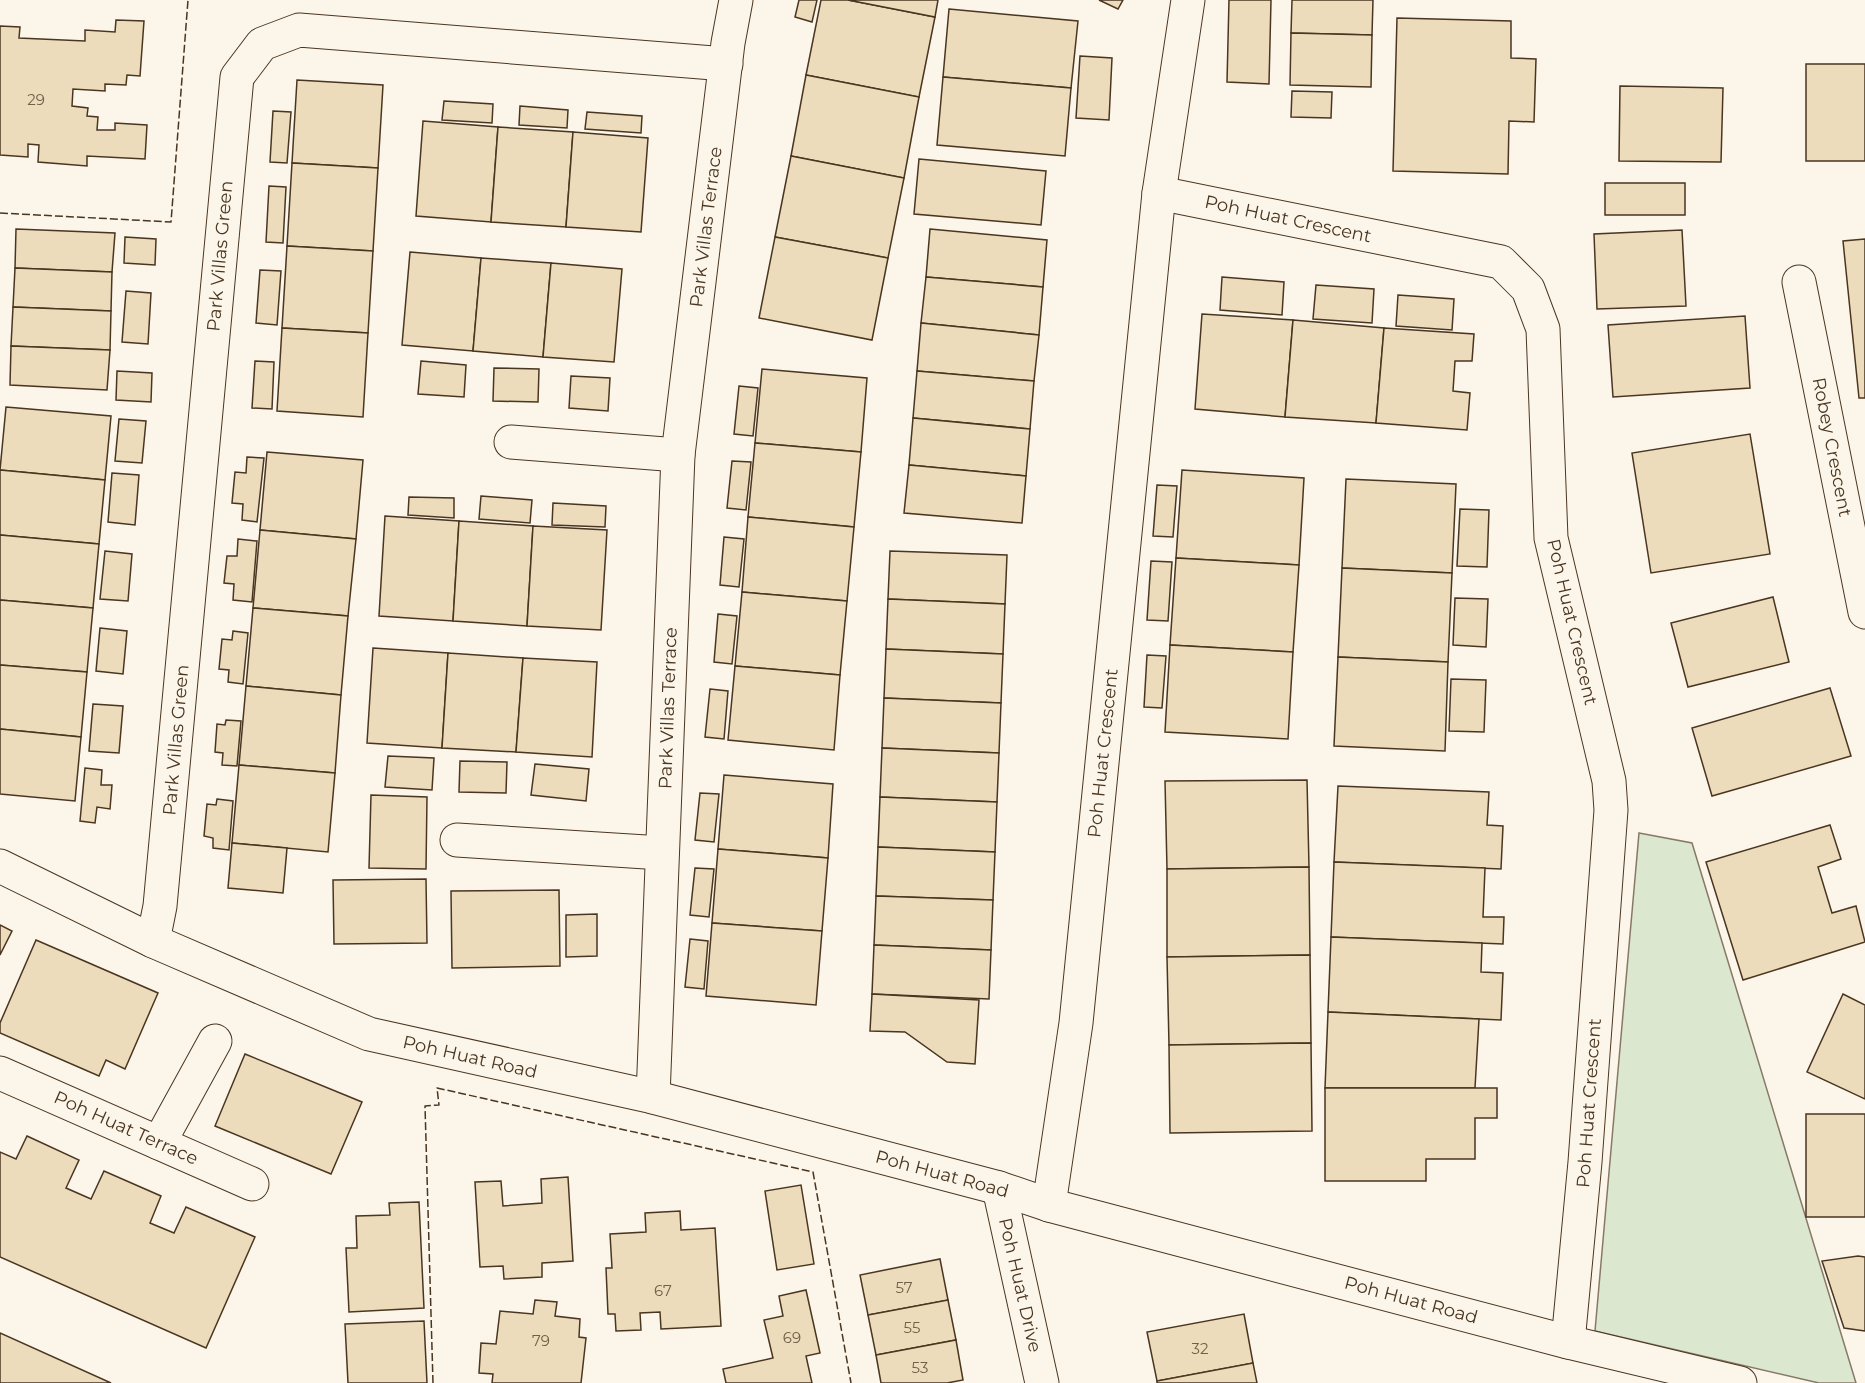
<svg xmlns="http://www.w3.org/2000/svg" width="1865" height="1383" font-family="Montserrat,sans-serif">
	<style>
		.green { fill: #dce7d0; stroke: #887966; stroke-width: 1.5 }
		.building { fill: #ecdcbc; stroke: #4a3520; stroke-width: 1.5 }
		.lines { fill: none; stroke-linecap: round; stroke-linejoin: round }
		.minor-casing { stroke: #4a3520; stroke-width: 35 }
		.minor { stroke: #fbf6e9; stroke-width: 33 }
		.fence { stroke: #4a3520; stroke-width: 1.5; stroke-dasharray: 8 3; stroke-linecap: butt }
		.labels { text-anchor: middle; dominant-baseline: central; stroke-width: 4.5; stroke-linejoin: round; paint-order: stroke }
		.number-label { font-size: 15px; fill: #725f47 }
		.street-label { font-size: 18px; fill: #4a3520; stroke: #fbf6e9 }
	</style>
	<rect width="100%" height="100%" fill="#fbf6e9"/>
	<path class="green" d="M1639 833 1692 843 1856 1383H1819L1595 1331Z"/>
	<g class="building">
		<path d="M799 0H817L812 22 795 17Z"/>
		<path d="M821 0H848L935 17 919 97 806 75Z"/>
		<path d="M848 0H938L935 17Z"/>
		<path d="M1099 0H1123L1118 9Z"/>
		<path d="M1229 0H1271L1269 84 1227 82Z"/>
		<path d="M1292 0H1373L1372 35 1291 33Z"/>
		<path d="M949 9 1078 21 1071 88 943 77Z"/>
		<path d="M1397 18 1511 21V58L1536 59 1534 122 1509 121 1508 174 1393 171Z"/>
		<path d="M116 20 144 21 140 76 127 75 126 85 105 84V91L73 89 72 106 88 108 87 116 98 117 97 130H115V123L147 125 145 159 87 156V166L38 162 39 145 28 144V157L0 155V26L20 27 19 38 85 41V30L115 32Z"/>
		<path d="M1291 33 1372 35 1371 87 1290 85Z"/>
		<path d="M1080 56 1112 58 1109 120 1076 118Z"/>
		<rect x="1806" y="64" width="59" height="97"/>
		<path d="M806 75 919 97 904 178 791 156Z"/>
		<path d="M943 77 1071 88 1065 156 937 145Z"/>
		<path d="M297 80 383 85 378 168 292 163Z"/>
		<path d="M1620 86 1723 88 1721 162 1619 161Z"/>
		<path d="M1292 91 1332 92 1331 118 1291 117Z"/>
		<path d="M444 101 493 104 492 123 442 120Z"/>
		<path d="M520 106 568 110 567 128 519 125Z"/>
		<path d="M273 111 291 112 287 163 270 162Z"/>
		<path d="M587 112 642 116 641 133 585 129Z"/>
		<path d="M423 121 498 127 491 222 416 216Z"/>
		<path d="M498 127 573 132 566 227 491 222Z"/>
		<path d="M573 132 648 138 641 232 566 227Z"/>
		<path d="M791 156 904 178 888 258 775 237Z"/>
		<path d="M919 159 1046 171 1041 225 914 214Z"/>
		<path d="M292 163 378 168 373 251 287 246Z"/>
		<rect x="1605" y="183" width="80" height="32"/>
		<path d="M269 186 286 187 283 243 266 242Z"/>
		<path d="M16 229 115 233 112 272 15 268Z"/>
		<path d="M930 229 1047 240 1043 287 926 277Z"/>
		<path d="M1682 230 1686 306 1597 309 1594 234Z"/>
		<path d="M125 237 156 239 155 265 124 263Z"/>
		<path d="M775 237 888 258 872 340 759 318Z"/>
		<path d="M1865 239V398H1859L1843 241Z"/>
		<path d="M287 246 373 251 368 333 282 328Z"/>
		<path d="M410 252 481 258 473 351 402 345Z"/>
		<path d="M481 258 551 263 543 357 473 351Z"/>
		<path d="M551 263 622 269 614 362 543 357Z"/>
		<path d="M15 268 112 272 111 311 13 307Z"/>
		<path d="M260 270 281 271 277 325 256 323Z"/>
		<path d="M926 277 1043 287 1039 335 921 323Z"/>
		<path d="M1222 277 1284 282 1282 315 1220 310Z"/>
		<path d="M1316 285 1374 289 1372 323 1313 319Z"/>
		<path d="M126 291 151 293 148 344 122 342Z"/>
		<path d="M1398 295 1454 299 1452 330 1396 326Z"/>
		<path d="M13 307 111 311 110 350 11 346Z"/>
		<path d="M1202 314 1293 320 1285 417 1195 409Z"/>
		<path d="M1745 316 1750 388 1613 397 1608 325Z"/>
		<path d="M1293 320 1384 328 1376 423 1285 417Z"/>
		<path d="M921 323 1039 335 1034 381 917 371Z"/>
		<path d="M282 328 368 333 363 417 277 411Z"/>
		<path d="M1384 328 1474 334 1472 361H1455L1453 391 1470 393 1467 430 1376 423Z"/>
		<path d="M11 346 110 350 107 390 10 385Z"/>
		<path d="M255 361 274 362 272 409 252 408Z"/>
		<path d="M421 361 466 365 464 397 418 394Z"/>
		<path d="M494 368 539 369 538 402 493 401Z"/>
		<path d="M762 369 867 378 861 452 755 443Z"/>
		<path d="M117 371 152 373 151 402 116 400Z"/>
		<path d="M917 371 1034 381 1030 429 913 418Z"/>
		<path d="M571 376 610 378 608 411 569 408Z"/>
		<path d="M739 386 758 388 753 436 734 434Z"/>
		<path d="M6 407 111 416 105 480 0 470Z"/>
		<path d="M913 418 1030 429 1026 476 909 465Z"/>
		<path d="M119 419 146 421 142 463 115 461Z"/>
		<path d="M1750 434 1770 554 1651 573 1632 453Z"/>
		<path d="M755 443 861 452 854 527 748 517Z"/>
		<path d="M267 452 363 460 356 539 260 530Z"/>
		<path d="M247 457 264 458 257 522 242 520 243 504 232 503 235 472 246 473Z"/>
		<path d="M732 461 751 462 746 510 727 508Z"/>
		<path d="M909 465 1026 476 1022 523 904 513Z"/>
		<path d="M0 470 105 480 99 544 0 535Z"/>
		<path d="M1182 470 1304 478 1299 565 1176 558Z"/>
		<path d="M112 473 139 475 135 525 108 522Z"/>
		<path d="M1346 479 1456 484 1452 573 1342 568Z"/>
		<path d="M1157 485 1177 486 1173 537 1153 536Z"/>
		<path d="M481 496 532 500 530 523 479 519Z"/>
		<path d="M409 497 454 498V518L408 515Z"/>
		<path d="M553 503 606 506 605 527 552 525Z"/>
		<path d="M1460 509 1489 510 1487 567 1457 566Z"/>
		<path d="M385 516 459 521 453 621 379 616Z"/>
		<path d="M748 517 854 527 847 601 742 592Z"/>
		<path d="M459 521 533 526 527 626 453 621Z"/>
		<path d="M533 526 607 530 601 630 527 626Z"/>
		<path d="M260 530 356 539 348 616 253 608Z"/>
		<path d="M0 535 99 544 93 608 0 600Z"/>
		<path d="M724 537 744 539 739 587 720 585Z"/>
		<path d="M238 539 257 541 252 602 233 600 234 584 224 583 227 556H237Z"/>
		<path d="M105 551 132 554 128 601 100 599Z"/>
		<path d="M890 551 1007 555 1005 604 888 599Z"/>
		<path d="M1176 558 1299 565 1293 652 1170 645Z"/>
		<path d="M1151 561 1172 562 1168 621 1147 620Z"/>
		<path d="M1342 568 1452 573 1448 662 1338 657Z"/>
		<path d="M742 592 847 601 840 675 735 666Z"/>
		<path d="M1773 597 1789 662 1688 687 1671 623Z"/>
		<path d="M1455 598 1488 599 1486 647 1453 645Z"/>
		<path d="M888 599 1005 604 1003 654 886 649Z"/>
		<path d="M0 600 93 608 87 672 0 665Z"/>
		<path d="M253 608 348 616 341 695 246 686Z"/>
		<path d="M718 614 737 616 732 664 714 662Z"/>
		<path d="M100 628 127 631 123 674 96 671Z"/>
		<path d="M233 631 248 633 243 684 228 682 229 670 219 669 222 639 232 640Z"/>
		<path d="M1170 645 1293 652 1288 739 1165 732Z"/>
		<path d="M373 648 448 653 442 748 367 743Z"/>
		<path d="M886 649 1003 654 1001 703 884 698Z"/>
		<path d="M448 653 523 658 516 752 442 748Z"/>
		<path d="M1147 655 1166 656 1162 708 1144 707Z"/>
		<path d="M1338 657 1448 662 1445 751 1334 746Z"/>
		<path d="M523 658 597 662 592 757 516 752Z"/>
		<path d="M0 665 87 672 81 737 0 729Z"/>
		<path d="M735 666 840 675 834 750 728 740Z"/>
		<path d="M1451 679 1486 680 1484 732 1449 731Z"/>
		<path d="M246 686 341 695 335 773 239 765Z"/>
		<path d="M1830 688 1851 756 1712 796 1692 728Z"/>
		<path d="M710 689 728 691 724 739 705 737Z"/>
		<path d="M884 698 1001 703 999 753 882 748Z"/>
		<path d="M93 704 123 706 119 753 89 751Z"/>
		<path d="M226 720 241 721 237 766 222 765 223 753 215 752 217 724 225 725Z"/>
		<path d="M0 729 81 737 75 801 0 794Z"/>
		<path d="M882 748 999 753 997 802 880 797Z"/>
		<path d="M388 756 434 758 432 790 385 787Z"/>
		<path d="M460 761 507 762 506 793 459 792Z"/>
		<path d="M535 764 589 769 586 801 531 795Z"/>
		<path d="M239 765 335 773 328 852 232 843Z"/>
		<path d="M85 768 102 770 101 785H112L110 809 97 807 95 823 80 821Z"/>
		<path d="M724 775 833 784 828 858 718 849Z"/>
		<path d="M1307 780 1309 867 1167 869 1165 781Z"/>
		<path d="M1338 786 1489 792 1487 825 1503 826 1501 869 1334 862Z"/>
		<path d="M700 793 719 794 714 842 695 840Z"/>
		<path d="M371 795 427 797 426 869 369 868Z"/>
		<path d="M880 797 997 802 995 852 878 847Z"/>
		<path d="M217 799 233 801 229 850 213 848V838L204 836 207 804 216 805Z"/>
		<path d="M1830 825 1841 859 1818 867 1832 913 1856 906 1865 942 1743 980 1706 862Z"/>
		<path d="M232 843 287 848 283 893 228 888Z"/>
		<path d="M878 847 995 852 993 900 876 896Z"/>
		<path d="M718 849 828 858 822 931 712 923Z"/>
		<path d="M1334 862 1485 868 1483 917H1504L1503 944 1331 937Z"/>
		<path d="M1309 867 1310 955 1167 957V869Z"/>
		<path d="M695 868 714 869 709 917 690 915Z"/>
		<path d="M426 879 427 943 334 944 333 880Z"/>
		<path d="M559 890 560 966 452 968 451 891Z"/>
		<path d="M876 896 993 900 991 950 874 945Z"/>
		<path d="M597 914V956L566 957V915Z"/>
		<path d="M712 923 822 931 816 1005 706 996Z"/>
		<path d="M0 925 12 931 0 955Z"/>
		<path d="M1331 937 1482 943 1481 972 1503 973 1501 1020 1328 1012Z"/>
		<path d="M690 939 708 941 704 989 685 987Z"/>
		<path d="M36 940 158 993 125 1069 106 1060 99 1076 0 1033V1023Z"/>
		<path d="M874 945 991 950 989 999 872 994Z"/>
		<path d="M1310 955 1311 1043 1169 1045 1167 957Z"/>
		<path d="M872 994 979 1000 975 1064 947 1062 905 1032 870 1031Z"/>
		<path d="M1843 994 1865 1005V1099L1807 1072Z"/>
		<path d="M1328 1012 1479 1019 1475 1088H1325Z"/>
		<path d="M1311 1043 1312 1131 1170 1133 1169 1045Z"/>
		<path d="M245 1054 362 1102 331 1174 215 1126Z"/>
		<path d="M1325 1088H1497V1118H1475V1159H1426V1181H1325Z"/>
		<rect x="1806" y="1114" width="59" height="103"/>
		<path d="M27 1136 79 1160 66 1188 91 1199 104 1171 161 1196 150 1223 174 1233 186 1207 255 1237 206 1348 0 1257V1152L16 1159Z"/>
		<path d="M568 1177 573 1261 542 1263V1277L504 1279 503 1266 480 1267 475 1182 501 1181 503 1206 542 1203 541 1179Z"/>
		<path d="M801 1185 814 1264 777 1270 765 1191Z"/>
		<path d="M419 1202 424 1308 349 1312 346 1248H357L356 1216 390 1215 389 1203Z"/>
		<path d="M680 1211 681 1230 715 1228 721 1326 661 1329 660 1312 640 1313 641 1330 616 1331 615 1314H608L606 1268H612L610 1234 646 1232 645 1213Z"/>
		<path d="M1858 1256 1865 1257V1331L1844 1328 1822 1261Z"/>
		<path d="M940 1259 948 1300 868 1315 860 1275Z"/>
		<path d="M806 1290 820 1353 806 1356 812 1383H726L723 1369 773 1358 764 1320 783 1316 779 1296Z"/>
		<path d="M535 1300 557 1302 555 1316 580 1319 579 1337 586 1338 581 1383H492L493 1374 479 1373 481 1343 496 1344 500 1311 533 1314Z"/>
		<path d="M948 1300 956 1340 876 1355 868 1315Z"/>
		<path d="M1244 1314 1253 1363 1157 1381 1147 1332Z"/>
		<path d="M424 1321 427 1383H348L345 1324Z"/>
		<path d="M0 1333 111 1383H0Z"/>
		<path d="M956 1340 963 1380 947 1383H881L876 1355Z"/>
		<path d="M1253 1363 1257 1383H1157V1381Z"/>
	</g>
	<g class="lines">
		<g class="minor-casing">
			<g id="minor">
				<path d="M1159 193 1501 262 1528 289 1543 329 1551 538 1609 781 1611 810 1585 1162 1568 1342"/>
				<path d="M1799 282 1865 612"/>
				<path d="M511 442 678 455"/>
				<path d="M457 840 662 853"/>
				<path d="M0 866 153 941 369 1034 653 1097 999 1188 1049 1205 1568 1342 1740 1383"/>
				<path d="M153 941 160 906 237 77 262 44 299 30 726 64"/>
				<path d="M0 1073 252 1184"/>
				<path d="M653 1097 678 455 728 43 736 0"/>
				<path d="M159 1143 215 1041"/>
				<path d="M999 1188 1042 1383"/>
				<path d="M1049 1205 1076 1023 1159 193 1188 0"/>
			</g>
		</g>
		<use href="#minor" class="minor"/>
		<g class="fence">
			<path d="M0 213 171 222 188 0"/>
			<path d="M433 1383 425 1106 439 1105 437 1088 813 1172 851 1383"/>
		</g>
	</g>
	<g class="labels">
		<g class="number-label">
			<text x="36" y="99">29</text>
			<text x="904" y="1287">57</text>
			<text x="663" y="1290">67</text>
			<text x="912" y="1327">55</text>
			<text x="792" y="1337">69</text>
			<text x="541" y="1340">79</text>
			<text x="1200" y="1348">32</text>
			<text x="920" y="1367">53</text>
		</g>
		<g class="street-label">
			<text transform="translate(1288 219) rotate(12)">Poh Huat Crescent</text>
			<text transform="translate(706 227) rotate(-83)">Park Villas Terrace</text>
			<text transform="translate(220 256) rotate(-85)">Park Villas Green</text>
			<text transform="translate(1832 447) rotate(79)">Robey Crescent</text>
			<text transform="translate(1572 622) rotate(77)">Poh Huat Crescent</text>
			<text transform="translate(668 708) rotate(-88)">Park Villas Terrace</text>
			<text transform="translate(176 740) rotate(-85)">Park Villas Green</text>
			<text transform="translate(1103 753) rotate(-84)">Poh Huat Crescent</text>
			<text transform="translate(470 1057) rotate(13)">Poh Huat Road</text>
			<text transform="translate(1589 1103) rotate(-86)">Poh Huat Crescent</text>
			<text transform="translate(126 1128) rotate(24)">Poh Huat Terrace</text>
			<text transform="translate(942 1174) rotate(15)">Poh Huat Road</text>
			<text transform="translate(1020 1285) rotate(77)">Poh Huat Drive</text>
			<text transform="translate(1411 1300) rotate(15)">Poh Huat Road</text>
		</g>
	</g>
</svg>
